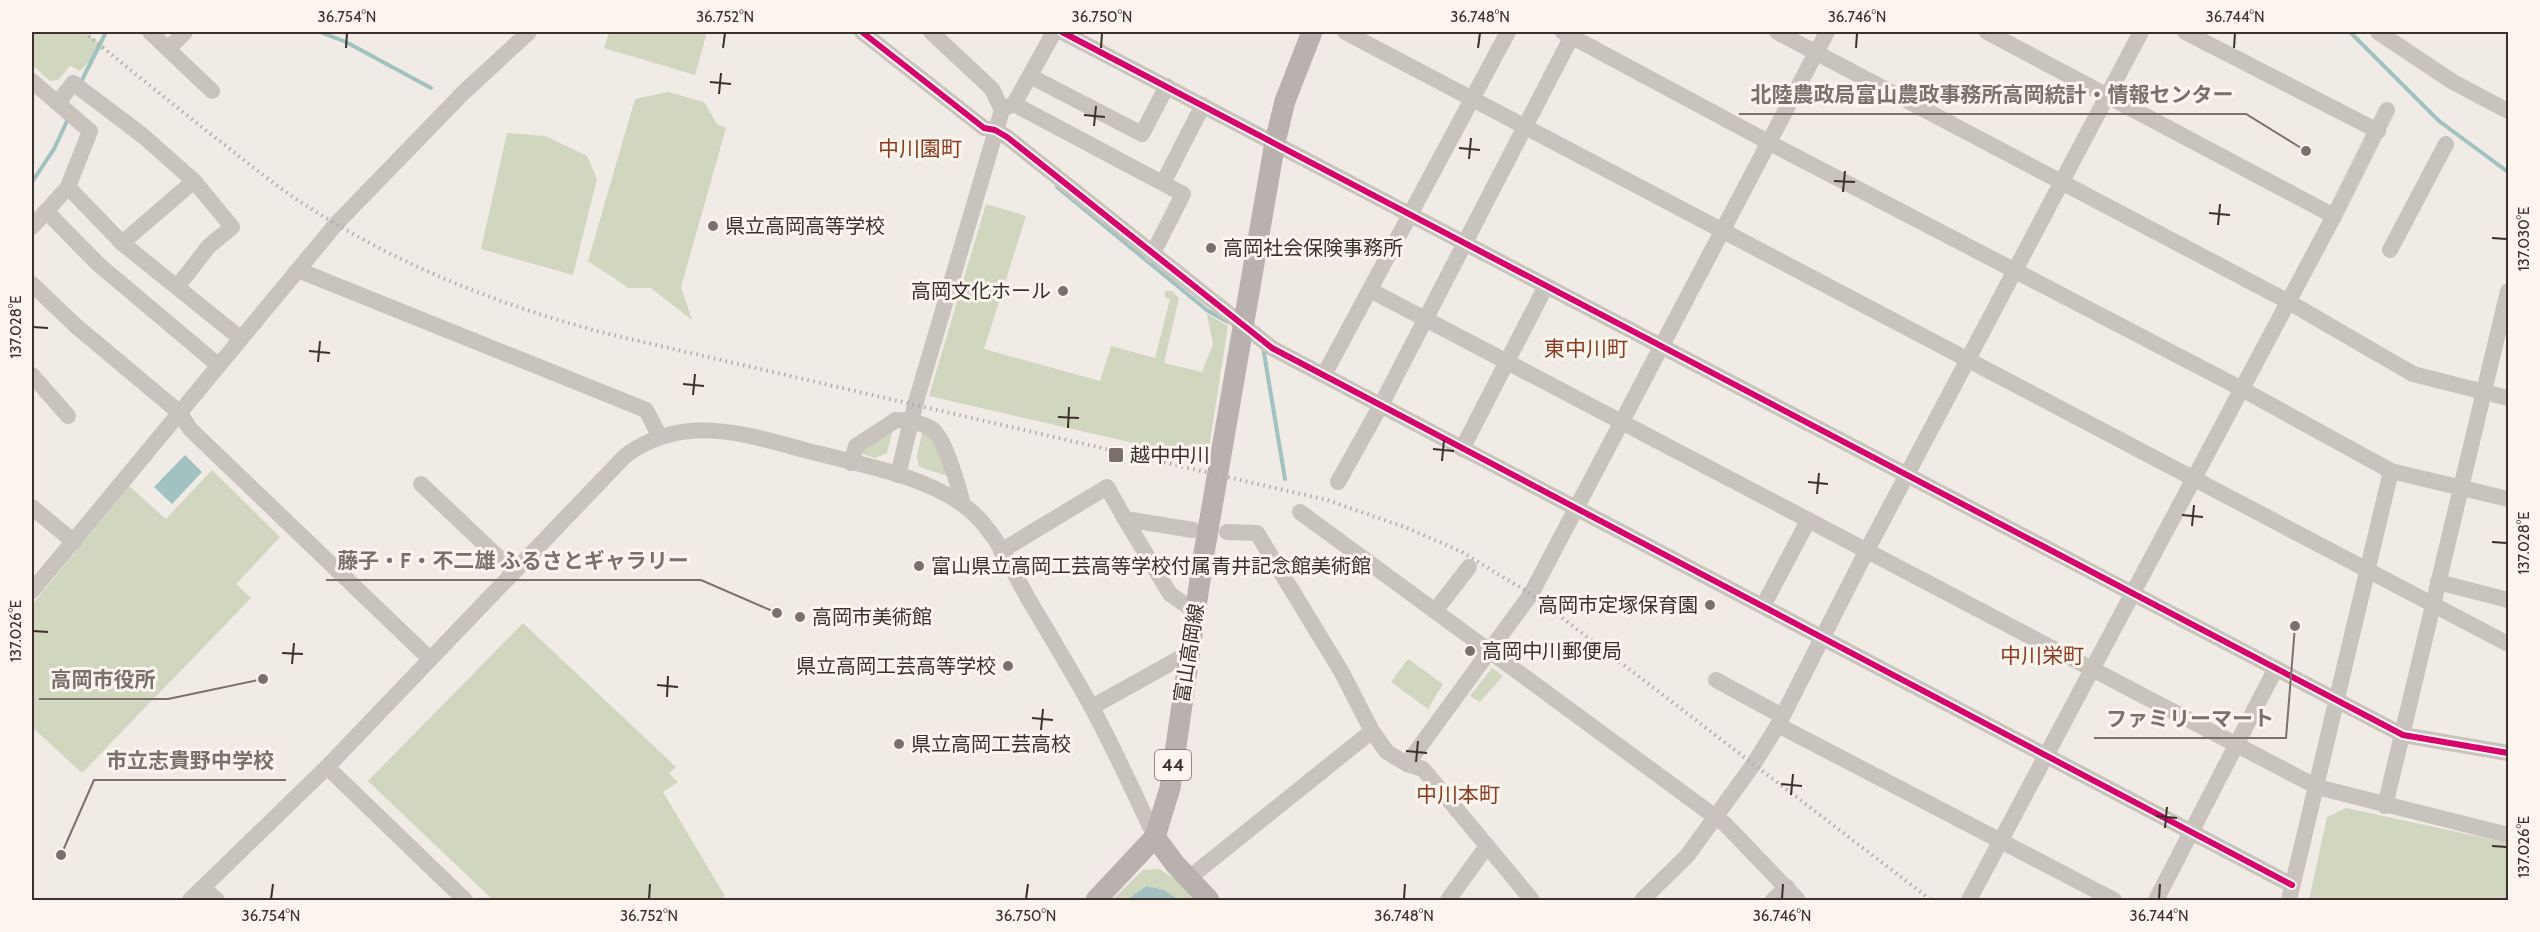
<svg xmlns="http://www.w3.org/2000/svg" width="2540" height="932" font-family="Cabin,'Noto Sans JP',sans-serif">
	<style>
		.green { fill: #d1d6bf }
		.water { fill: #a1c2c1 }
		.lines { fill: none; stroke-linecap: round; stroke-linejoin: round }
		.stream { stroke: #a1c2c1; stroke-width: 4 }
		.minor { stroke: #c9c3be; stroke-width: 16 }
		.major { stroke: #b8b1ad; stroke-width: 21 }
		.rail { stroke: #b1aca8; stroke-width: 4; stroke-dasharray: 1.5 4.5; stroke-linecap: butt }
		.cycleway-casing { stroke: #fbf5ee; stroke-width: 10 }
		.cycleway { stroke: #d6006c; stroke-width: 6 }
		.ticks { fill: none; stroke: #3b302b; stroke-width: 2 }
		.poi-dot { fill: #7a716c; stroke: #fbf5ee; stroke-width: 2 }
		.labels { text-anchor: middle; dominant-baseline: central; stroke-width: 6; stroke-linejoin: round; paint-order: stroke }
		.shield { fill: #fbf5ee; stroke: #756b66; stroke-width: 1.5 }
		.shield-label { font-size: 18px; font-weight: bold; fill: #3b302b }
		.poi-label { font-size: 20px; fill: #3b302b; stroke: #fbf5ee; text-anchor: start }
		.street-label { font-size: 20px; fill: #3b302b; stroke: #fbf5ee }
		.neighbourhood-label { font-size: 21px; fill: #8c3b22; stroke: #fbf5ee }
		.leader { fill: none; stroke: #7a716c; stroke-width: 2 }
		.callout-dot { fill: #7a716c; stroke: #fbf5ee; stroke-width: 2 }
		.callout-label { font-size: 21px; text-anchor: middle; font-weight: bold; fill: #7a716c; stroke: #fbf5ee; stroke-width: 6; stroke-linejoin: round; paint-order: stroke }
		.neatline { fill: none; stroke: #3b302b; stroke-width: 2 }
		.ticks-label { font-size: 15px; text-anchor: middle; fill: #3b302b }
	</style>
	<rect width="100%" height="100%" fill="#f0ebe5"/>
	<g class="green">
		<path d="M32 32H84L104 46 80 71 70 66 58 80 50 81 32 65Z"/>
		<path d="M609 32H707L695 75 604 48Z"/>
		<path d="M668 92 704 102 717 124 726 128 681 287 692 320 651 288H629L588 261 635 99Z"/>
		<path d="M507 133 545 136 587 156 597 179 573 275 481 249Z"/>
		<path d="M986 204 1026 216 984 349 1100 381 1111 346 1155 358 1170 299 1165 297V291H1172L1179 298 1164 363 1202 372 1213 344 1207 314 1228 326 1207 460 929 396Z"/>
		<path d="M894 425 887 453 875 458 857 452Z"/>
		<path d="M922 433 929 435 949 471 947 476 919 467 917 457Z"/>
		<path d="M212 470 280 537 236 584 251 598 82 773 32 727V605L129 486 166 519Z"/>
		<path d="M523 623 676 767 669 773 678 782 663 792 725 896 721 900H493L368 781Z"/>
		<path d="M1408 659 1443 684 1428 709 1391 682Z"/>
		<path d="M1492 668 1503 676 1480 702 1470 696Z"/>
		<path d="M2346 808 2508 843V900H2309L2327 817Z"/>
		<path d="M1159 869 1177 880 1196 900H1112L1143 870Z"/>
	</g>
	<g class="water">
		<path d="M185 455 202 472 172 504 154 487Z"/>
		<path d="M1146 886 1164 890 1179 900H1127Z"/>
	</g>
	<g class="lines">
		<g class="stream">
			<path d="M320 32 346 42 431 88"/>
			<path d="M2350 32 2439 121 2508 172"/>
			<path d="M79 81 81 82 106 32"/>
			<path d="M32 182 54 149 68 119"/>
			<path d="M1057 187 1208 311 1228 322"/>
			<path d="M1263 347 1285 479"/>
		</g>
		<g class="minor">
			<path d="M150 32 212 91"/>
			<path d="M862 32 984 128 995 130 1007 137 1272 348 2292 885"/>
			<path d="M1062 32 2403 735 2508 753"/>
			<path d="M1345 32 2508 644"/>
			<path d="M1563 32 1770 143 2240 388 2391 471 2508 499"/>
			<path d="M1777 32 2287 301 2413 374 2508 398"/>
			<path d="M1987 32 2334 216"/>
			<path d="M2185 32 2378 131"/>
			<path d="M2378 32 2453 82 2508 111"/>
			<path d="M169 48 185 32"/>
			<path d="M1030 76 1142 134 1167 86"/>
			<path d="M32 81 90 131 68 187"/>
			<path d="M58 103 73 83 142 135 194 181 232 227 209 246 177 287"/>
			<path d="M1014 104 1183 194 1152 255"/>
			<path d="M1005 108 1014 104 1054 32"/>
			<path d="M1163 183 1203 105"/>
			<path d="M46 211 98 264 218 365"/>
			<path d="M32 227 68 187 122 243 240 338"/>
			<path d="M122 243 194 181"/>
			<path d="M2390 250 2446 144"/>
			<path d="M298 270 646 410 659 435"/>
			<path d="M32 284 76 326 180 413 190 429 430 659"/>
			<path d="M1370 290 2317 787 2508 835"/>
			<path d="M32 375 68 416"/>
			<path d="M1324 375 1508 32"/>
			<path d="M1462 449 1546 286"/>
			<path d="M851 463 856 446 896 420C907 420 923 423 932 429 945 438 959 488 963 504"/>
			<path d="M898 475 915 405 1002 110 992 89 931 32"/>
			<path d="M1338 482 1381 405 1574 32"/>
			<path d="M421 484 514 572"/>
			<path d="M32 507 74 542"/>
			<path d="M1300 512 1725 824 1798 900"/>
			<path d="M1125 519 1170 594 1196 612"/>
			<path d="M1227 532 1257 533 1341 671 1372 731 1387 752 1407 764 1423 769 1532 900"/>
			<path d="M1001 551 1107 487 1125 519 1193 530"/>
			<path d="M2438 582 2508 600"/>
			<path d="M32 591 336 224 463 93 529 32"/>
			<path d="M1763 606 1808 521"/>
			<path d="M1435 611 1469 567"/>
			<path d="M1716 680 1782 716"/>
			<path d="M1092 707 1189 653"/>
			<path d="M1778 725 2114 900"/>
			<path d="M1407 764 1531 594 1827 32"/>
			<path d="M327 767 465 900"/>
			<path d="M2385 806 2508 291"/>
			<path d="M1189 878 1372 731"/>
			<path d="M203 888 217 900"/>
			<path d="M190 900 327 767 625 456C678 417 731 430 790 446 844 462 915 471 962 504 993 525 1011 568 1029 600 1050 635 1071 670 1091 706 1114 748 1134 793 1155 837"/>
			<path d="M1448 900 1487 846"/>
			<path d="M1642 900 1687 856 1753 765 1778 725 1866 552 2141 32"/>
			<path d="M1773 900 1787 887"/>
			<path d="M1969 900 2334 216 2387 110"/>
			<path d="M2156 900 2276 668"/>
			<path d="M2289 900 2391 471"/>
		</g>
		<g class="major">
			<path d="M1155 837 1175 864 1209 900"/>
			<path d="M1096 900 1155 837 1170 788 1203 559 1275 142 1285 101 1312 32"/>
		</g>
		<path class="rail" d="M84 32C125 66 167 99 208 132 241 157 272 184 307 206 401 267 508 309 617 336L1327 500 1407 528 1462 552 1531 594 1931 900"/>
		<g class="cycleway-casing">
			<g id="cycleway">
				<path d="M862 32 984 128 995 130 1007 137 1272 348 2292 885"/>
				<path d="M1062 32 2403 735 2508 753"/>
			</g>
		</g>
		<use href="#cycleway" class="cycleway"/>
	</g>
	<path class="ticks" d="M346 48 347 33M723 48 725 33M1101 48 1102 33M1478 48 1480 33M1856 48 1857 33M2234 48 2235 33M710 82 731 84M719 94 721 73M1084 115 1105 117M1094 126 1096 106M1459 148 1480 150M1469 159 1471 138M1834 181 1855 182M1843 192 1845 171M2209 213 2230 215M2218 225 2220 204M2492 238 2507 239M33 327 48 328M309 351 330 353M318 362 320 341M683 384 704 386M693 395 695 374M1058 417 1079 418M1068 428 1069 407M1433 449 1454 451M1442 461 1444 440M1808 482 1828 484M1817 494 1819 473M2182 515 2203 517M2192 526 2194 505M2492 542 2507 543M33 631 48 632M282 653 303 654M292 664 294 643M657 685 678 687M667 697 668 676M1032 718 1053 720M1041 730 1043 709M1406 751 1427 753M1416 762 1418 741M1781 784 1802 786M1791 795 1793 774M2156 816 2177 818M2165 828 2167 807M2492 846 2507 847M271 899 273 884M649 899 650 884M1026 899 1028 884M1404 899 1405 884M1782 899 1783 884M2159 899 2160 884"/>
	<g class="poi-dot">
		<circle cx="713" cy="226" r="6"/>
		<circle cx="1211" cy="248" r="6"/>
		<circle cx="1063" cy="291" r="6"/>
		<rect x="1108" y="447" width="16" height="16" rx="3"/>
		<circle cx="919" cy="566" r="6"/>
		<circle cx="1710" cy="605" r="6"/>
		<circle cx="800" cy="617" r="6"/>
		<circle cx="1470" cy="651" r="6"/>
		<circle cx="1008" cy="666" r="6"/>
		<circle cx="899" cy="744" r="6"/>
	</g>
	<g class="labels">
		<rect class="shield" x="1155" y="750" width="36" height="30" rx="4.5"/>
		<g class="shield-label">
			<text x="1173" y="765">44</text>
		</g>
		<g class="poi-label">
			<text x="725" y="226">県立高岡高等学校</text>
			<text x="1223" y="248">高岡社会保険事務所</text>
			<text x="1051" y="291" text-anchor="end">高岡文化ホール</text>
			<text x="1130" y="455">越中中川</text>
			<text x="931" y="566">富山県立高岡工芸高等学校付属青井記念館美術館</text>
			<text x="1698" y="605" text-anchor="end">高岡市定塚保育園</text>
			<text x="812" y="617">高岡市美術館</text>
			<text x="1482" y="651">高岡中川郵便局</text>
			<text x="996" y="666" text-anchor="end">県立高岡工芸高等学校</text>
			<text x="911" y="744">県立高岡工芸高校</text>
		</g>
		<g class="street-label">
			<text transform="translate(1189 653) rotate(-81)">富山高岡線</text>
		</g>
		<g class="neighbourhood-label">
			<text x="920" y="148">中川園町</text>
			<text x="1586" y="348">東中川町</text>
			<text x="2042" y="655">中川栄町</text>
			<text x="1458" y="794">中川本町</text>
		</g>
	</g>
	<path class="leader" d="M2306 151L2246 114H1739M777 613L701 580H326M263 679L168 699H39M2295 626L2286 738H2094M61 855L94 780H286"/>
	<g class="callout-dot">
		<circle cx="2306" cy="151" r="6"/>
		<circle cx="777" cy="613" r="6"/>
		<circle cx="263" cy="679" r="6"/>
		<circle cx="2295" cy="626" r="6"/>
		<circle cx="61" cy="855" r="6"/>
	</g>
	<g class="callout-label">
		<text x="1992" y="102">北陸農政局富山農政事務所高岡統計・情報センター</text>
		<text x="513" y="568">藤子・F・不二雄 ふるさとギャラリー</text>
		<text x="103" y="687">高岡市役所</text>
		<text x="2190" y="726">ファミリーマート</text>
		<text x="190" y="768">市立志貴野中学校</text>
	</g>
	<rect width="2540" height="932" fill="none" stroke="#fbf5ee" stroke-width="66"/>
	<rect x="33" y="33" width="2474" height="866" class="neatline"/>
	<g class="ticks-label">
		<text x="347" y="22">36.754°N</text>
		<text x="725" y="22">36.752°N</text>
		<text x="1102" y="22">36.750°N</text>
		<text x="1480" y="22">36.748°N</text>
		<text x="1857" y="22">36.746°N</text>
		<text x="2235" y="22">36.744°N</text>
		<text transform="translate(2524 239) rotate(-90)" y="5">137.030°E</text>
		<text transform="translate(16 327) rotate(-90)" y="5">137.028°E</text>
		<text transform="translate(2524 543) rotate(-90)" y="5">137.028°E</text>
		<text transform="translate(16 631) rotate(-90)" y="5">137.026°E</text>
		<text transform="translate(2524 847) rotate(-90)" y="5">137.026°E</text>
		<text x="271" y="921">36.754°N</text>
		<text x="649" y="921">36.752°N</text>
		<text x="1026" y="921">36.750°N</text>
		<text x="1404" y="921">36.748°N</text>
		<text x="1782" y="921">36.746°N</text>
		<text x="2159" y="921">36.744°N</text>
	</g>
</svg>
